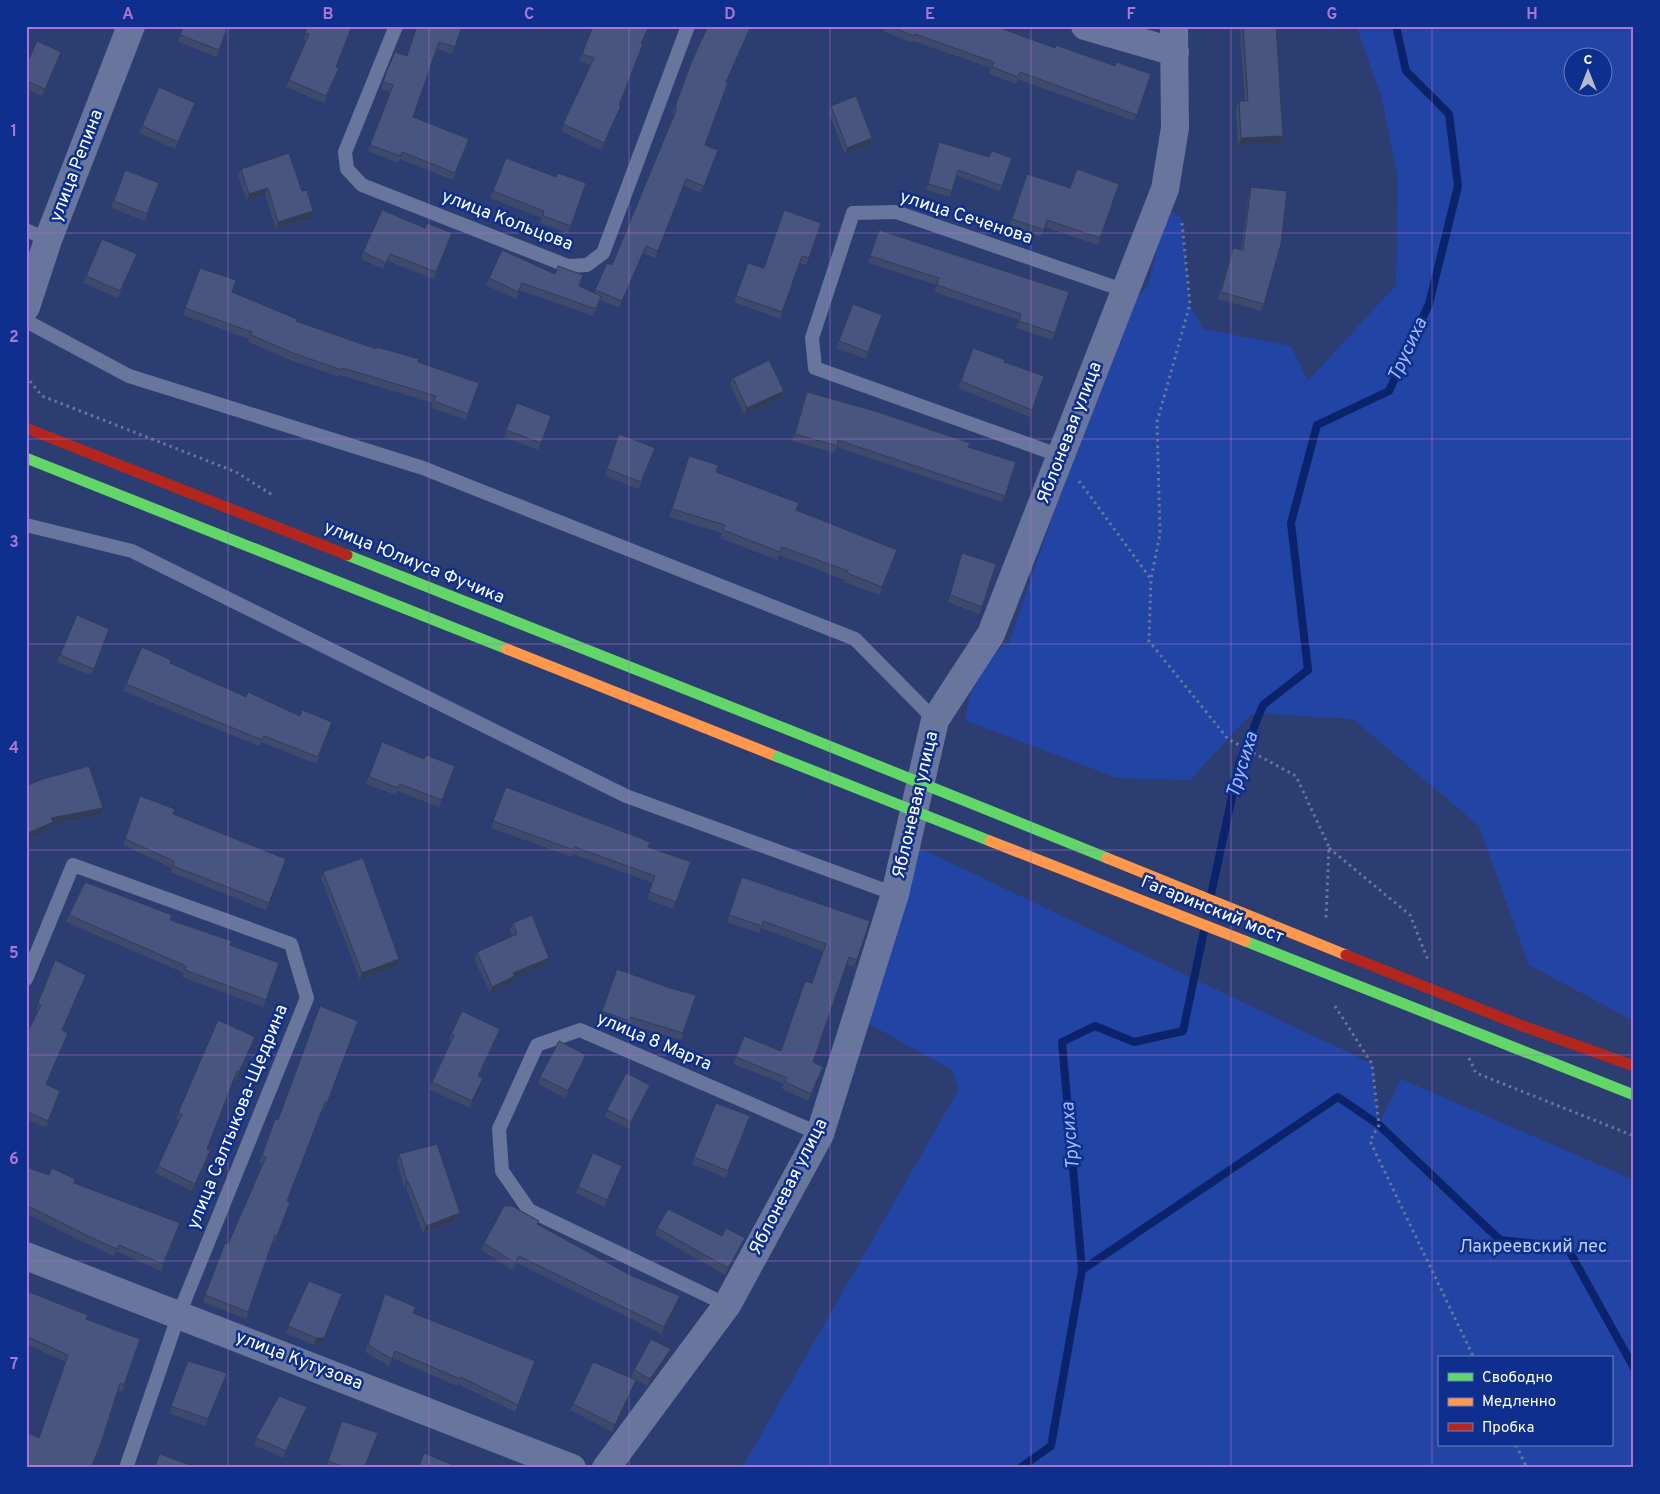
<svg xmlns="http://www.w3.org/2000/svg" width="1660" height="1494" font-family="Overpass,sans-serif">
	<style>
		.green { fill: #2245a5; fill-rule: evenodd }
		.lines { fill: none; stroke-linecap: round; stroke-linejoin: round }
		.stream { stroke: #0b236a; stroke-width: 8 }
		.path { stroke: #68769d; stroke-width: 3; stroke-dasharray: 2.5 4; stroke-linecap: butt }
		.lane { stroke: #68769d; stroke-width: 14 }
		.street { stroke: #68769d; stroke-width: 28 }
		.fast { stroke: #63d668; stroke-width: 11 }
		.slow { stroke: #ff974d; stroke-width: 11 }
		.jam { stroke: #b3261e; stroke-width: 11 }
		.fast-bridge { stroke: #63d668; stroke-width: 11 }
		.slow-bridge { stroke: #ff974d; stroke-width: 11 }
		.jam-bridge { stroke: #b3261e; stroke-width: 11 }
		.wall { fill: #3e496d }
		.shaded-wall { fill: #323c59 }
		.building { fill: #48557f; stroke: #323c59 }
		.grid { fill: none; stroke: #a976d5; stroke-width: 1; stroke-opacity: 0.55 }
		.labels { text-anchor: middle; dominant-baseline: central; stroke-width: 5; stroke-linejoin: round; paint-order: stroke }
		.street-label { font-size: 18px; fill: #fff; stroke: #0f2f8e }
		.park-label { font-size: 18px; fill: #bdcffe; stroke: #0f2f8e }
		.water-label { font-size: 19px; font-style: italic; fill: #a2bafa; stroke: #0f2f8e }
		.neatline { fill: none; stroke: #a976d5; stroke-width: 2 }
		.grid-label { font-size: 16px; text-anchor: middle; font-weight: bold; fill: #a976d5 }
	</style>
	<rect width="100%" height="100%" fill="#2c3d71"/>
	<g class="green">
		<path d="M1356 26H1634V1021L1529 965 1479 826 1353 719 1252 713 1190 780 1117 778 965 720 976 662 1009 643 1123 310 1148 286 1167 209 1181 217 1190 304 1203 329 1291 346 1308 381 1396 285 1398 178 1381 95ZM1572 58H1602V88H1572Z"/>
		<path d="M911 844 1372 1064 1379 1124 1401 1079 1634 1180V1468H742L959 1089 952 1070 866 1022ZM1439 1358H1611V1445H1439Z"/>
	</g>
	<g class="lines">
		<g class="stream">
			<path d="M1211 895 1239 764 1263 705 1308 670 1291 523 1317 425 1389 391 1429 304 1458 186 1449 114 1406 71 1396 26"/>
			<path d="M1082 1270 1338 1097 1379 1125 1500 1240 1567 1247 1634 1368"/>
			<path d="M1020 1468 1051 1446 1082 1270 1062 1042 1095 1026 1134 1042 1183 1031 1204 931"/>
		</g>
		<g class="path">
			<path d="M1182 223 1190 304 1157 422 1160 534 1151 579 1149 641 1228 739 1296 776 1329 847 1326 918"/>
			<path d="M26 376 42 396 236 472 274 496"/>
			<path d="M1079 481 1151 579"/>
			<path d="M1329 848 1410 915 1428 960"/>
			<path d="M1335 1006 1372 1064 1379 1125 1370 1141 1474 1358"/>
			<path d="M1469 1058 1476 1073 1634 1136"/>
			<path d="M1516 1445 1527 1468"/>
		</g>
		<g class="lane">
			<path d="M396 26 345 152 347 169 362 185 568 266 587 265 603 253 688 26"/>
			<path d="M26 230 48 240"/>
			<path d="M26 321 129 376 423 468 855 639 935 720"/>
			<path d="M1061 456 815 368 812 338 853 213 896 212 1126 291"/>
			<path d="M26 525 132 551 626 796 895 894"/>
			<path d="M26 979 73 865 291 944 307 998 179 1314 126 1468"/>
			<path d="M727 1305 529 1210 502 1171 499 1129 537 1045 580 1030 820 1134"/>
		</g>
		<g class="street">
			<path d="M1085 26 1175 52"/>
			<path d="M26 307 48 240 131 26"/>
			<path d="M26 1256 572 1468"/>
			<path d="M606 1468 727 1305 820 1134 895 894 935 720 991 634 1165 189 1175 128 1174 26"/>
		</g>
		<g class="fast">
			<path d="M26 458 507 649"/>
			<path d="M347 555 789 730"/>
		</g>
		<path class="slow" d="M507 649 778 757"/>
		<path class="jam" d="M26 428 347 555"/>
		<g class="fast-bridge">
			<path d="M789 730 1107 858"/>
			<path d="M778 757 990 841"/>
			<path d="M1245 941 1634 1095"/>
		</g>
		<g class="slow-bridge">
			<path d="M990 841 1245 941"/>
			<path d="M1107 858 1346 955"/>
		</g>
		<path class="jam-bridge" d="M1346 955 1520 1025 1634 1066"/>
	</g>
	<g class="wall">
		<path d="M184 26H229L217 57 178 42Z"/>
		<path d="M308 26 336 67 339 68 324 103 286 87 306 41 303 40Z"/>
		<path d="M462 26 452 54 437 49 413 117 469 139 453 180 400 159 398 163 368 151 390 92 381 89 387 70 407 56Z"/>
		<path d="M593 26 642 44 619 105 621 106 618 113 601 150 561 131 590 65 579 61Z"/>
		<path d="M708 26H751L726 82 705 145 718 150 701 193 684 186 655 258 643 253 619 308 600 300 593 316 519 290 516 299 486 285 489 278 579 286 594 293 607 263 612 265 674 115 672 114 691 63Z"/>
		<path d="M885 26H995L1055 48 1115 66 1151 74 1134 121 1017 79 1016 84 989 74 991 68 913 41 912 43 883 31Z"/>
		<path d="M1239 26H1276L1283 136 1280 143 1238 145 1236 108 1239 101H1245Z"/>
		<path d="M59 59 42 96 26 89V66Z"/>
		<path d="M831 106 872 138 870 145 845 154 829 113Z"/>
		<path d="M193 110 175 149 139 133 142 126Z"/>
		<path d="M939 142 989 157 1012 158 1000 191 957 176 950 197 926 190Z"/>
		<path d="M506 158 556 177 586 183 568 233 540 223 542 218 490 198Z"/>
		<path d="M241 169 311 218 276 229 265 195 247 201 238 176Z"/>
		<path d="M125 170 159 183 145 221 111 208Z"/>
		<path d="M1027 174 1070 188 1119 184 1098 245 1045 227 1041 237 1009 226Z"/>
		<path d="M1251 187 1264 304 1261 311 1218 299 1233 248 1241 250 1249 194Z"/>
		<path d="M821 223 806 265 799 263 780 319 734 302 748 263 764 268Z"/>
		<path d="M425 228 452 233 434 279 387 261 383 269 361 259 363 252Z"/>
		<path d="M879 230 1069 292 1052 340 1016 328 1019 320 934 292 937 285 868 263Z"/>
		<path d="M134 261 118 298 83 283 86 276Z"/>
		<path d="M200 268 232 292 296 321 376 349 479 383 466 420 431 408 433 403 340 375V377L290 360 248 342 249 339 183 315Z"/>
		<path d="M853 304 882 315 866 359 836 348Z"/>
		<path d="M973 348 1004 362 1044 376 1030 417 958 388Z"/>
		<path d="M733 378 784 391 781 398 744 415 730 384Z"/>
		<path d="M807 392 968 447 1016 462 1002 502 836 447 834 453 792 441Z"/>
		<path d="M517 403 551 416 538 450 504 437Z"/>
		<path d="M619 434 655 448 639 489 605 476Z"/>
		<path d="M686 464 716 472 796 510 897 550 879 595 844 582 845 580 779 555 777 560 720 538 722 533 669 517Z"/>
		<path d="M962 553 982 607 979 614 948 602Z"/>
		<path d="M109 629 91 675 57 662 60 655Z"/>
		<path d="M170 663 246 697 300 716 332 722 316 764 261 742 259 746 123 691 126 684Z"/>
		<path d="M382 742 424 759 455 766 439 807 397 791 396 795 366 784Z"/>
		<path d="M26 786 100 815 52 824 51 829 26 839Z"/>
		<path d="M506 787 648 847 691 862 673 909 647 899 653 883 573 854 572 857 491 828Z"/>
		<path d="M140 796 173 814 286 859 266 910 170 872 172 868 123 845Z"/>
		<path d="M323 872 397 966 360 980 321 878Z"/>
		<path d="M739 884 870 921 854 967 847 964 813 1062 821 1074 808 1101 782 1089 784 1084 733 1064 744 1036 780 1051 812 983 823 951 761 928 759 933 727 922Z"/>
		<path d="M69 915 170 920 230 945 279 963 263 1007 182 977 184 973 66 922Z"/>
		<path d="M513 923 546 965 514 978 512 983 490 993 474 959 477 952 512 936 510 930Z"/>
		<path d="M55 960 86 975 62 1031 65 1040 46 1084 60 1091 46 1128 26 1119V1035L38 1011 36 1010Z"/>
		<path d="M617 969 670 988 696 995 681 1040 628 1024 626 1028 599 1018Z"/>
		<path d="M358 1021 324 1110 322 1109 287 1201 290 1202 274 1243 272 1242 246 1319 203 1302 225 1243 228 1244 263 1164 259 1163 275 1119 278 1120Z"/>
		<path d="M451 1034 497 1036 479 1076 483 1078 470 1108 429 1089 450 1042 449 1041Z"/>
		<path d="M255 1037 236 1079 234 1078 207 1149 210 1151 208 1158 192 1191 155 1173 179 1121 176 1119 178 1113Z"/>
		<path d="M584 1062 566 1098 538 1084 540 1077Z"/>
		<path d="M647 1092 629 1129 605 1117 607 1110Z"/>
		<path d="M716 1103 750 1116 726 1178 692 1164Z"/>
		<path d="M399 1154 457 1220 423 1233 406 1188H404L397 1161Z"/>
		<path d="M622 1166 604 1207 576 1193 578 1187Z"/>
		<path d="M26 1167 74 1183 180 1223 161 1271 116 1251 114 1256 83 1242 26 1213Z"/>
		<path d="M538 1225 630 1275 680 1296 677 1303 662 1334 517 1263 512 1270 481 1250 484 1243Z"/>
		<path d="M657 1228 722 1236 742 1244 725 1275 655 1235Z"/>
		<path d="M309 1281 322 1345H314L286 1333Z"/>
		<path d="M26 1289 29 1292 86 1319 140 1339 122 1392 118 1390 99 1450 39 1438 66 1362 26 1344Z"/>
		<path d="M385 1294 414 1314 535 1361 515 1412 458 1384 457 1386 393 1358 389 1366 365 1352Z"/>
		<path d="M671 1349 668 1356 648 1386 631 1377 634 1370Z"/>
		<path d="M188 1361 224 1380 205 1426 169 1413Z"/>
		<path d="M634 1387 612 1432 570 1410 573 1404Z"/>
		<path d="M307 1407 305 1414 284 1458 254 1445 256 1438Z"/>
		<path d="M342 1421 364 1468H326Z"/>
	</g>
	<g class="shaded-wall">
		<path d="M61 52 59 59 42 96 45 89Z"/>
		<path d="M1283 136 1280 143 1238 145 1241 138Z"/>
		<path d="M872 138 870 145 845 154 847 148Z"/>
		<path d="M268 188 265 195 247 201 249 194Z"/>
		<path d="M313 211 311 218 276 229 278 222Z"/>
		<path d="M784 391 781 398 744 415 747 408Z"/>
		<path d="M103 808 100 815 52 824 51 829 26 839 28 833 51 818Z"/>
		<path d="M549 958 546 965 514 978 512 983 490 993 492 987 513 973Z"/>
		<path d="M399 959 397 966 360 980 362 973Z"/>
		<path d="M586 1055 584 1062 566 1098 568 1091Z"/>
		<path d="M823 1067 821 1074 808 1101 811 1094Z"/>
		<path d="M483 1078 481 1085 470 1108 472 1101Z"/>
		<path d="M650 1085 647 1092 629 1129 631 1122Z"/>
		<path d="M210 1151 208 1158 192 1191 195 1184Z"/>
		<path d="M622 1166 620 1173 604 1207 607 1200Z"/>
		<path d="M407 1181H408L406 1188H404Z"/>
		<path d="M460 1213 457 1220 423 1233 426 1226Z"/>
		<path d="M745 1238 742 1244 725 1275 728 1268Z"/>
		<path d="M680 1296 677 1303 662 1334 664 1327Z"/>
		<path d="M340 1301 322 1345H314L316 1338Z"/>
		<path d="M671 1349 668 1356 648 1386 650 1379Z"/>
		<path d="M636 1380 634 1387 612 1432 615 1425Z"/>
		<path d="M307 1407 305 1414 284 1458 286 1451Z"/>
	</g>
	<g class="building">
		<path d="M184 26H228L219 50 180 35Z"/>
		<path d="M308 26H352L336 67 339 68 326 96 289 80 309 34 305 33Z"/>
		<path d="M417 26H462L455 47 439 42 413 117 469 139 455 173 402 152 401 156 370 145 393 85 383 82 387 70 395 52 407 56Z"/>
		<path d="M593 26H649L641 43 643 44 619 105 621 106 604 143 563 124 594 58 582 54Z"/>
		<path d="M708 26H751L726 82H728L705 145 718 150 704 186 686 179 658 251 646 246 622 301 595 290 607 263 612 265 677 108 675 107 691 63Z"/>
		<path d="M890 26H995L1055 48 1056 45 1115 66 1116 62 1151 74 1137 115 1020 72 1018 77 992 67 994 62 915 34 914 36Z"/>
		<path d="M1243 26H1276L1283 136 1241 138 1239 101H1248Z"/>
		<path d="M37 41 61 52 45 89 26 81V66Z"/>
		<path d="M159 87 195 103 178 142 142 126Z"/>
		<path d="M856 96 872 138 847 148 831 106Z"/>
		<path d="M26 127 29 128 26 135Z"/>
		<path d="M939 142 989 157 992 151 1012 158 1002 186 958 170 952 191 928 184Z"/>
		<path d="M289 153 302 191 307 190 313 211 278 222 268 188 249 194 241 169Z"/>
		<path d="M506 158 556 177 558 173 586 183 571 226 543 216 544 211 493 191Z"/>
		<path d="M1077 169 1119 184 1100 238 1047 220 1044 230 1012 219 1027 174 1070 188Z"/>
		<path d="M125 170 159 183 147 214 114 201Z"/>
		<path d="M1251 187 1287 191 1281 244 1264 304 1221 292 1233 248 1243 250Z"/>
		<path d="M382 210 425 228 427 223 452 233 436 272 390 254 386 263 363 252Z"/>
		<path d="M784 210 821 223 809 258 802 256 782 312 736 296 748 263 764 268Z"/>
		<path d="M879 230 1069 292 1055 333 1019 321 1021 314 937 285 939 278 870 256Z"/>
		<path d="M102 239 137 254 120 291 86 276Z"/>
		<path d="M502 250 555 274 558 266 583 275 579 286 601 296 596 309 522 283 518 292 489 278Z"/>
		<path d="M200 268 236 280 232 292 297 319 296 321 376 349 377 347 419 359 418 362 479 383 468 414 434 401 436 396 343 368 342 370 293 353 251 335 252 332 185 308Z"/>
		<path d="M853 304 882 315 868 352 839 341Z"/>
		<path d="M973 348 1005 360 1004 362 1044 376 1032 410 961 381Z"/>
		<path d="M769 360 784 391 747 408 733 378Z"/>
		<path d="M807 392 875 411 970 443 968 447 1016 462 1005 496 838 440 837 446 795 434Z"/>
		<path d="M517 403 551 416 541 443 506 430Z"/>
		<path d="M619 434 655 448 641 482 607 469Z"/>
		<path d="M689 456 718 465 716 472 799 503 796 510 897 550 882 587 847 573 848 571 782 547 780 552 723 530 725 525 672 509Z"/>
		<path d="M962 553 996 564 982 607 950 595Z"/>
		<path d="M77 615 109 629 94 669 60 655Z"/>
		<path d="M142 647 171 660 170 663 246 697 248 692 300 716 302 710 332 722 318 757 264 736 262 740 126 684Z"/>
		<path d="M382 742 424 759 426 755 455 766 442 800 400 784 398 788 369 777Z"/>
		<path d="M89 766 103 808 51 818 53 822 28 833 26 830V786L40 780Z"/>
		<path d="M506 787 650 842 648 847 691 862 676 902 649 892 655 876 575 847 574 850 493 821Z"/>
		<path d="M140 796 175 809 173 814 286 859 269 903 173 866 174 861 125 839Z"/>
		<path d="M363 858 399 959 362 973 323 872Z"/>
		<path d="M742 877 870 921 857 960 849 957 813 1062 823 1067 811 1094 785 1082 787 1078 736 1057 744 1036 781 1051 805 981 812 983 826 944 763 921 762 926 729 915Z"/>
		<path d="M85 882 172 915 170 920 232 941 230 945 279 963 266 1000 185 970 186 966 69 915Z"/>
		<path d="M532 915 549 958 513 973 515 976 492 987 477 952 517 934 513 923Z"/>
		<path d="M55 960 86 975 62 1030 68 1033 46 1084 60 1091 48 1121 26 1111V1035L41 1005 38 1003Z"/>
		<path d="M617 969 670 988 696 995 683 1033 630 1017 629 1021 602 1011Z"/>
		<path d="M320 1006 358 1021 327 1103 325 1102 287 1201 290 1202 277 1236 275 1235 248 1312 205 1295 225 1243 228 1244 266 1157 262 1156 275 1119 278 1120Z"/>
		<path d="M462 1011 500 1029 478 1076 483 1078 472 1101 432 1082 454 1035 451 1034Z"/>
		<path d="M218 1020 255 1037 239 1072 237 1071 207 1149 210 1151 195 1184 158 1166 182 1114 178 1113Z"/>
		<path d="M559 1041 586 1055 568 1091 540 1077Z"/>
		<path d="M626 1073 650 1085 631 1122 607 1110Z"/>
		<path d="M716 1103 750 1116 728 1171 694 1157Z"/>
		<path d="M437 1144 460 1213 426 1226 408 1181H407L399 1154Z"/>
		<path d="M593 1153 622 1166 607 1200 578 1187Z"/>
		<path d="M26 1167 49 1175 52 1168 75 1179 74 1183 180 1223 163 1264 119 1245 117 1249 86 1235 26 1205Z"/>
		<path d="M504 1206H512L539 1221 537 1224 630 1275 680 1296 664 1327 519 1256 515 1263 484 1243Z"/>
		<path d="M668 1209 722 1236 726 1228 745 1238 728 1268 657 1228Z"/>
		<path d="M309 1281 342 1294 324 1338H316L288 1326Z"/>
		<path d="M26 1289 30 1291 29 1292 88 1315 86 1319 140 1339 124 1385 120 1383 101 1443 91 1468H26V1432L39 1438 68 1355 26 1336Z"/>
		<path d="M385 1294 416 1307 413 1313 535 1361 518 1405 461 1377 460 1379 395 1351 392 1359 368 1345Z"/>
		<path d="M651 1339 671 1349 650 1379 634 1370Z"/>
		<path d="M188 1361 227 1373 208 1419 171 1406Z"/>
		<path d="M593 1362 636 1380 615 1425 573 1404Z"/>
		<path d="M279 1396 307 1407 286 1451 256 1438Z"/>
		<path d="M342 1421 378 1433 364 1468H348L328 1461Z"/>
		<path d="M424 1453 460 1468H418Z"/>
		<path d="M160 1454 198 1468H154Z"/>
	</g>
	<path class="grid" d="M228 26V1468M429 26V1468M629 26V1468M830 26V1468M1031 26V1468M1231 26V1468M1432 26V1468M26 233H1634M26 439H1634M26 644H1634M26 850H1634M26 1055H1634M26 1261H1634"/>
	<g class="labels">
		<g class="street-label">
			<text transform="translate(77 166) rotate(-69)">улица Репина</text>
			<text transform="translate(966 218) rotate(18)">улица Сеченова</text>
			<text transform="translate(507 221) rotate(21)">улица Кольцова</text>
			<text transform="translate(1070 433) rotate(-69)">Яблоневая улица</text>
			<text transform="translate(414 563) rotate(22)">улица Юлиуса Фучика</text>
			<text transform="translate(916 805) rotate(-77)">Яблоневая улица</text>
			<text transform="translate(1212 910) rotate(22)">Гагаринский мост</text>
			<text transform="translate(654 1042) rotate(23)">улица 8 Марта</text>
			<text transform="translate(238 1117) rotate(-68)">улица Салтыкова-Щедрина</text>
			<text transform="translate(789 1187) rotate(-63)">Яблоневая улица</text>
			<text transform="translate(299 1361) rotate(21)">улица Кутузова</text>
		</g>
		<g class="park-label">
			<text x="1533" y="1247">Лакреевский лес</text>
		</g>
		<g class="water-label">
			<text transform="translate(1408 350) rotate(-65)">Трусиха</text>
			<text transform="translate(1243 765) rotate(-73)">Трусиха</text>
			<text transform="translate(1071 1136) rotate(-95)">Трусиха</text>
		</g>
	</g>
	<rect width="1660" height="1494" fill="none" stroke="#0f2f8e" stroke-width="55"/>
	<rect x="1438" y="1356" width="175" height="90" fill="#0f2f8e" stroke="#6f82bb"/>
	<rect x="1448" y="1373" width="25" height="8" fill="#63d668" stroke="#6f82bb"/>
	<text x="1482" y="1382" font-size="15" fill="#ffffff">Свободно</text>
	<rect x="1448" y="1398" width="25" height="8" fill="#ff974d" stroke="#6f82bb"/>
	<text x="1482" y="1406" font-size="15" fill="#ffffff">Медленно</text>
	<rect x="1448" y="1423" width="25" height="8" fill="#b3261e" stroke="#6f82bb"/>
	<text x="1482" y="1432" font-size="15" fill="#ffffff">Пробка</text>
	<g transform="translate(1588 72)"><circle r="24" fill="#0f2f8e" stroke="#6f82bb"/>
	<path d="M0-4L9 19L0 12L-9 19Z" fill="#b5bbcd"/>
	<text y="-8" font-size="14" font-weight="bold" text-anchor="middle" fill="#ffffff">С</text>
	</g>
	<rect x="28" y="28" width="1604" height="1438" class="neatline"/>
	<g class="grid-label">
		<text x="128" y="19">A</text>
		<text x="328" y="19">B</text>
		<text x="529" y="19">C</text>
		<text x="730" y="19">D</text>
		<text x="930" y="19">E</text>
		<text x="1131" y="19">F</text>
		<text x="1332" y="19">G</text>
		<text x="1532" y="19">H</text>
		<text x="14" y="136">1</text>
		<text x="14" y="342">2</text>
		<text x="14" y="547">3</text>
		<text x="14" y="753">4</text>
		<text x="14" y="958">5</text>
		<text x="14" y="1164">6</text>
		<text x="14" y="1369">7</text>
	</g>
</svg>
